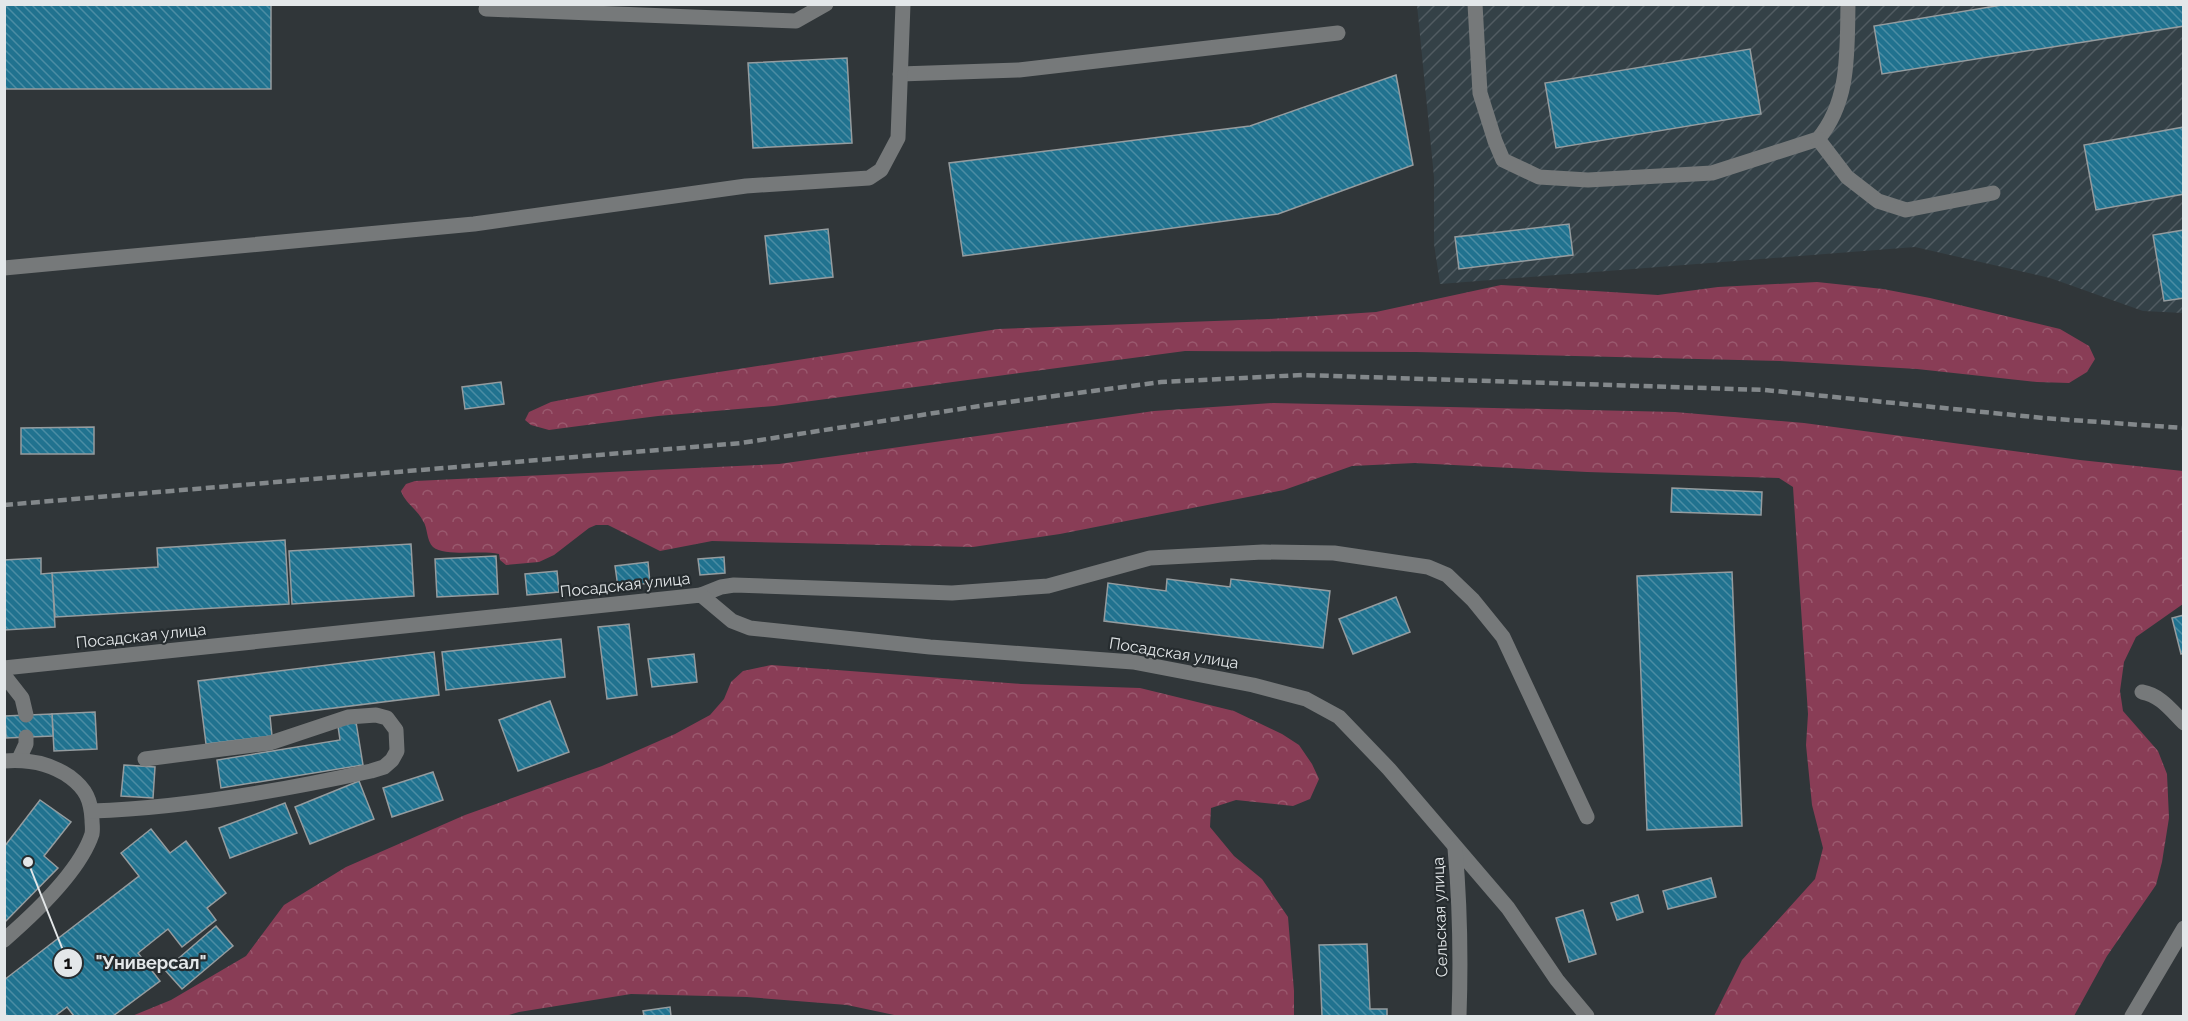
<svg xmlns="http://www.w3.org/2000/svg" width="2188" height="1021" font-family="Raleway,sans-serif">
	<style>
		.industrial { fill: url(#industrial-furrows) }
		.forest { fill: url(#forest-crowns) }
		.building { fill: url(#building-back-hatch); stroke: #959c9f; stroke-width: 1.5 }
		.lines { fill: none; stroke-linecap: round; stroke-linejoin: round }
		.minor { stroke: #76797a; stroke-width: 15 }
		.rail { stroke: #83888b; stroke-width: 4.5; stroke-dasharray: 9 4.5; stroke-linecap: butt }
		.labels { text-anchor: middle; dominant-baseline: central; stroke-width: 4.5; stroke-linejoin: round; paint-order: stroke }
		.street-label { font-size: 16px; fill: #e3e7e9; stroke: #262c2f }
		.leader { fill: none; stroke: #e3e7e9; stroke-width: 2 }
		.callout-dot { fill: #e3e7e9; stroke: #262c2f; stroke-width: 2 }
		.mark-label { font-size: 18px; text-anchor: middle; font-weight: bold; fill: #111 }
		.callout-label { font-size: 18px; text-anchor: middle; font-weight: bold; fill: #e3e7e9; stroke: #262c2f; stroke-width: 4.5; stroke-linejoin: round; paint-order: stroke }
	</style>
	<defs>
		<pattern id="industrial-furrows" width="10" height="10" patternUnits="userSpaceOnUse" patternTransform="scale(1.5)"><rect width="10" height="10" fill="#344147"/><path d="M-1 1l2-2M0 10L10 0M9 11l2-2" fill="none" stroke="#515c62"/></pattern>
		<pattern id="forest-crowns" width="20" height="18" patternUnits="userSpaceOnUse" patternTransform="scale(1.5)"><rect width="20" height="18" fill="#893d56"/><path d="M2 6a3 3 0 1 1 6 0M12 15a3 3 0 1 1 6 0" fill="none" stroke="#9a596e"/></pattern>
		<pattern id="building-back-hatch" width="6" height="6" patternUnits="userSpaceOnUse" patternTransform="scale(1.5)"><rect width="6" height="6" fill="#20728f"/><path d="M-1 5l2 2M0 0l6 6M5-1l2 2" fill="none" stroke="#4b8da4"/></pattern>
	</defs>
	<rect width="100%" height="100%" fill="#303639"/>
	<path class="industrial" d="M1417 5H2183V313L2143 311 2050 278 1915 247 1440 284 1434 244V177Z"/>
	<g class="forest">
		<path d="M1817 282 1883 289 1930 298 2060 329 2089 346 2095 359 2087 372 2069 383 2037 382 1917 369 1780 361 1416 352 1185 351 774 406 658 416 579 426 549 430 531 425 525 420 529 412 551 402 661 381 998 329 1269 319 1376 312 1501 285 1658 295 1718 287Z"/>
		<path d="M1273 403 1675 412 1804 423 2080 460 2183 471V604L2136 637 2124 662 2120 691 2123 711 2158 751 2167 774 2169 818 2162 862 2156 885 2107 956 2074 1016H1714L1742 960 1815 879 1823 848 1812 805 1806 745 1808 714 1793 487 1779 478 1587 472 1415 463 1352 466 1284 490 1060 534 973 547 712 541 660 551 608 525H596L589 528 554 555 539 562 506 565 500 560 499 554C482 550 445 557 433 547 426 540 428 528 423 521 417 509 405 503 401 491L406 484 415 481 779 464 1154 411Z"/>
		<path d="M771 665 1021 684 1140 688 1234 711 1282 734 1299 745 1312 764 1319 779 1310 799 1293 806 1236 800 1211 808 1210 827 1234 856 1262 879 1288 917 1294 991V1016H899L847 1005 747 997 631 994 519 1012 505 1016H132L171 1000 246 956 284 905 346 867 465 815 602 766 675 734 710 715 724 699 731 682 743 671Z"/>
	</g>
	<g class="building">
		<rect x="4" y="4" width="267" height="85"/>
		<path d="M2008 4H2184V26L1882 74 1874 26Z"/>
		<path d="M1750 49 1761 114 1556 148 1545 83Z"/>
		<path d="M847 58 852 143 753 148 748 63Z"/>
		<path d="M1396 75 1413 165 1278 214 963 256 949 163 1250 126Z"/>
		<path d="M2184 127V194L2096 210 2084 145Z"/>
		<path d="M1569 224 1573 255 1459 269 1455 237Z"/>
		<path d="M828 229 833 277 770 284 765 236Z"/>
		<path d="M2184 230V298L2164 301 2153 235Z"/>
		<path d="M501 382 504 404 465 409 462 387Z"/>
		<path d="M94 427V454H21V428Z"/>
		<path d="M1672 488 1762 492 1761 515 1671 512Z"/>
		<path d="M285 540 289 604 55 617 52 573 158 567 157 548Z"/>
		<path d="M411 544 414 596 292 604 289 551Z"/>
		<path d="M496 556 498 594 437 597 435 559Z"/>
		<path d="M724 557 725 573 700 575 698 559Z"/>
		<path d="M41 558V574L52 573 55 627 4 630V560Z"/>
		<path d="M648 562 650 583 618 587 615 566Z"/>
		<path d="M557 571 559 592 527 595 525 574Z"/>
		<path d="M1732 572 1742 826 1647 830 1637 576Z"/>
		<path d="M1167 579 1230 587 1231 579 1330 591 1323 648 1104 621 1108 583 1166 591Z"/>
		<path d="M1396 597 1410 632 1353 654 1339 619Z"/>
		<path d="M2184 615V653L2181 654 2172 618Z"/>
		<path d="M629 624 637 695 607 699 598 627Z"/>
		<path d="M561 639 565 677 446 690 442 652Z"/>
		<path d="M434 652 439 695 270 716 272 736 206 744 198 681Z"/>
		<path d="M694 654 697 682 652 687 648 659Z"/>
		<path d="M550 701 569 752 518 771 499 720Z"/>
		<path d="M95 712 97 749 54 751 52 714Z"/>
		<path d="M52 714 53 736 6 738 5 716Z"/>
		<path d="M356 722 363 765 221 788 217 760 340 740 338 726Z"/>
		<path d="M124 765 155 767 153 798 121 796Z"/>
		<path d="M433 772 443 800 392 817 383 788Z"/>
		<path d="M359 781 374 819 310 844 295 807Z"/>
		<path d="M40 800 71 822 44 856 58 868 4 923V847Z"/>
		<path d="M285 803 297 833 230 858 219 828Z"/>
		<path d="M151 829 170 853 186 841 226 893 207 908 216 920 182 947 168 929 138 953 160 981 113 1016H74L67 1007 55 1016H4V980L139 876 121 853Z"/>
		<path d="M1711 878 1716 897 1668 909 1663 891Z"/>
		<path d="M1638 895 1643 912 1617 920 1611 903Z"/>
		<path d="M1583 910 1596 954 1569 962 1556 918Z"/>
		<path d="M216 926 233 946 182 989 165 970Z"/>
		<path d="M1367 944 1370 1009H1387V1016H1322L1319 945Z"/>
		<path d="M670 1007 671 1016H644L643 1011Z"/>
	</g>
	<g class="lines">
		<g class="minor">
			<path d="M1475 4 1480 93 1495 141 1503 160 1539 177 1588 180 1712 173 1818 139C1850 101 1847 52 1848 4"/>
			<path d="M486 9 796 21 826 4"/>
			<path d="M900 74 1019 70 1338 33"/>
			<path d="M1818 139 1847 177 1878 201 1906 210 1993 193"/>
			<path d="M4 268 474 224 746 186 869 178 881 170 898 138 903 4"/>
			<path d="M701 595 721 587 734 585 952 593 1048 586 1150 558 1263 552 1334 553 1428 567 1447 575 1473 600 1503 637 1587 817"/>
			<path d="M4 668 701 595 732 621 750 628 930 647 1133 662 1253 685 1306 699 1339 717 1389 769 1508 908 1557 980 1587 1016"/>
			<path d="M4 675 22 698 26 715"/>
			<path d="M2142 692C2160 695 2171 710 2184 723"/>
			<path d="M19 759 26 744V737"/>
			<path d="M4 761C28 759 50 763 70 777 86 789 91 800 92 820 92 824 93 829 92 834 80 871 34 914 4 940"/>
			<path d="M92 811C185 808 280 791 371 771L384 767 392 760 397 751 396 730 387 718 376 715 348 717 270 743 145 759"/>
			<path d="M1455 848C1460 905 1461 960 1459 1016"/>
			<path d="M2132 1016 2184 928"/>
		</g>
		<path class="rail" d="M4 505 741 443 986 405 1161 382 1302 375 1765 390 2043 418 2184 428"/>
	</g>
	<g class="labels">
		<g class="street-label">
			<text transform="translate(625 585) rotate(-6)">Посадская улица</text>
			<text transform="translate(141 636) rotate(-6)">Посадская улица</text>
			<text transform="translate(1174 653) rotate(9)">Посадская улица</text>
			<text transform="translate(1440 917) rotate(-92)">Сельская улица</text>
		</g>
	</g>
	<path class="leader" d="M28 862L68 963"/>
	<g class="callout-dot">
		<circle cx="28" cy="862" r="6"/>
		<circle cx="68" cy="963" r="15"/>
	</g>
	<g class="mark-label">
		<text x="68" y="969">1</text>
	</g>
	<g class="callout-label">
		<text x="151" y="969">"Универсал"</text>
	</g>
	<rect width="2188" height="1021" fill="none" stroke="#e3e7e9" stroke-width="12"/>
</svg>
